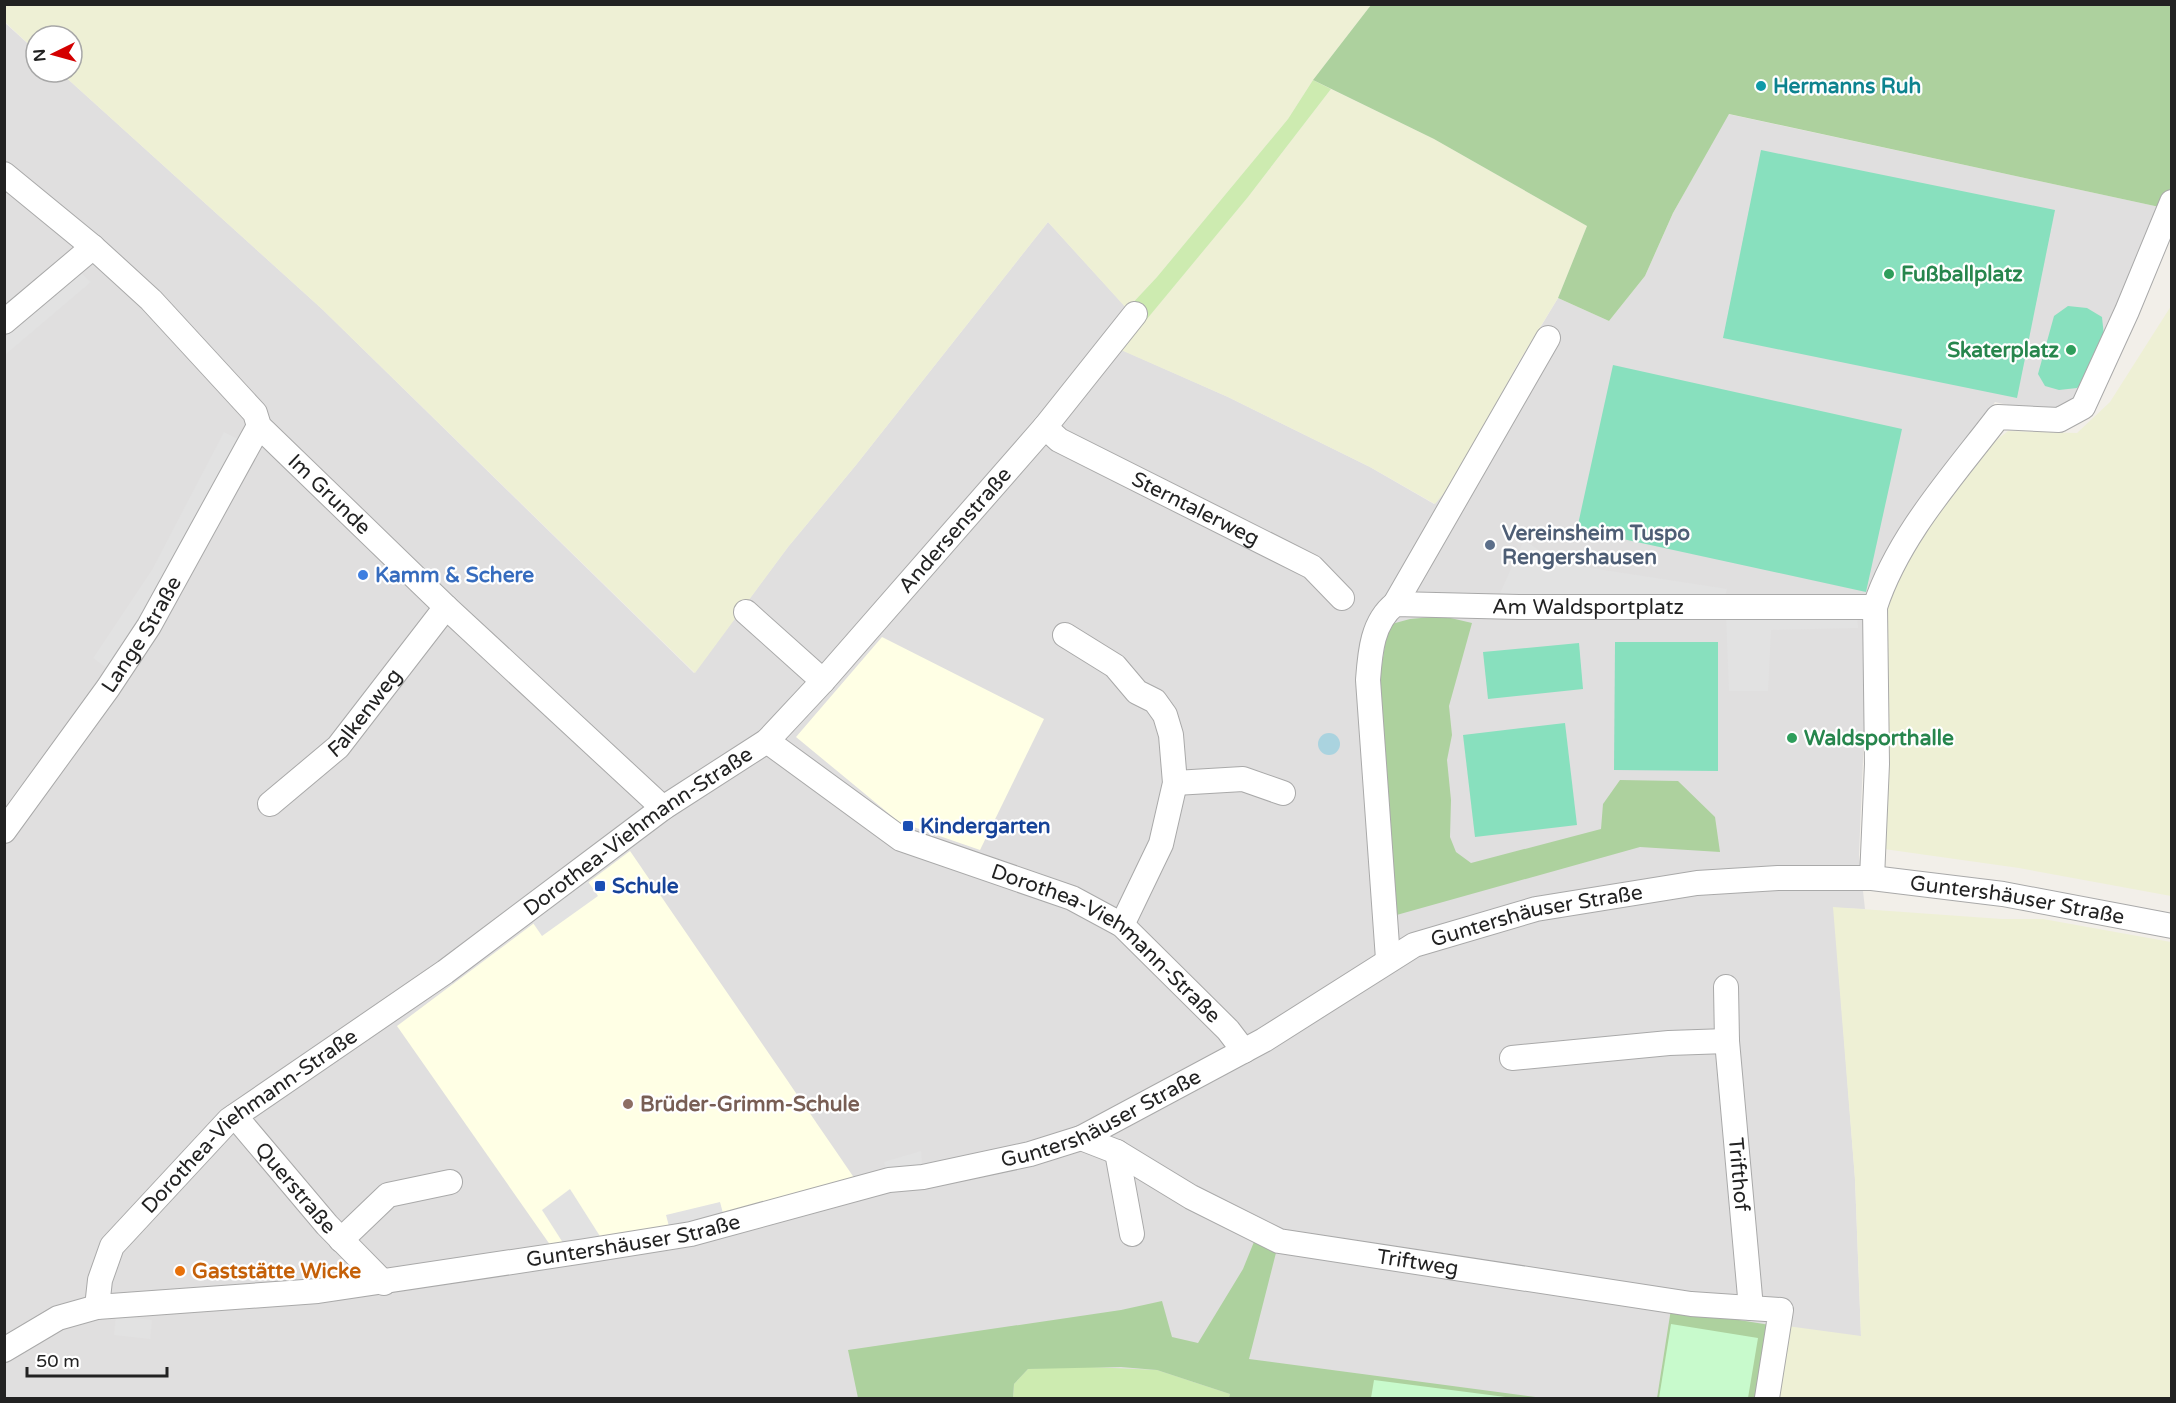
<svg xmlns="http://www.w3.org/2000/svg" width="2176" height="1403" font-family="'Varela Round',sans-serif">
	<style>
		.residential { fill: #e0dfdf }
		.education { fill: #ffffe5 }
		.farmland { fill: #eef0d5 }
		.grass { fill: #cdebb0 }
		.forest { fill: #add19e }
		.park { fill: #c8facc }
		.pitch { fill: #88e0be }
		.parking { fill: #e2e2e2 }
		.water { fill: #aad3df }
		.lines { fill: none; stroke-linecap: round; stroke-linejoin: round }
		.minor-casing { stroke: #a9a9a9; stroke-width: 26 }
		.minor { stroke: #fff; stroke-width: 24 }
		.culture-dot { fill: #0f9aa8; stroke: #fff; stroke-width: 2 }
		.leisure-dot { fill: #2e9e5b; stroke: #fff; stroke-width: 2 }
		.service-dot { fill: #5c6f8a; stroke: #fff; stroke-width: 2 }
		.shop-dot { fill: #3f7fe0; stroke: #fff; stroke-width: 2 }
		.transit-dot { fill: #1a4fb4; stroke: #fff; stroke-width: 2 }
		.education-dot { fill: #8d6e63; stroke: #fff; stroke-width: 2 }
		.food-dot { fill: #e8710a; stroke: #fff; stroke-width: 2 }
		.labels { text-anchor: middle; dominant-baseline: central; stroke-width: 4.5; stroke-linejoin: round; paint-order: stroke }
		.culture-label { font-size: 21px; font-weight: bold; fill: #0d838f; stroke: #fff; text-anchor: start }
		.leisure-label { font-size: 21px; font-weight: bold; fill: #27864d; stroke: #fff; text-anchor: start }
		.street-label { font-size: 21px; fill: #222; stroke: #fff }
		.service-label { font-size: 21px; font-weight: bold; fill: #4e5e75; stroke: #fff; text-anchor: start }
		.shop-label { font-size: 21px; font-weight: bold; fill: #366cbe; stroke: #fff; text-anchor: start }
		.transit-label { font-size: 21px; font-weight: bold; fill: #164399; stroke: #fff; text-anchor: start }
		.education-label { font-size: 21px; font-weight: bold; fill: #785e54; stroke: #fff; text-anchor: start }
		.food-label { font-size: 21px; font-weight: bold; fill: #c56008; stroke: #fff; text-anchor: start }
	</style>
	<rect width="100%" height="100%" fill="#f2efe9"/>
	<path class="residential" d="M4 22 36 51V72H60L322 309 694 673 788 547 856 465 1048 222 1142 325 1122 350 1228 397 1370 467 1434 504 1558 298 1609 321 1645 276 1673 213 1728 114 2164 208 2078 406 2055 416 1995 402 1925 507 1869 617 1859 855 1865 909 1834 908 1855 1179 1861 1336 1777 1398H5Z"/>
	<g class="education">
		<path d="M882 637 1044 719 980 850 899 822 796 737Z"/>
		<path d="M630 851 857 1182 724 1217 553 1249 397 1026Z"/>
	</g>
	<g class="farmland">
		<path d="M5 4 1371 5 1313 80 1288 119 1157 277 1127 309 1048 222 856 465 788 547 695 673 322 309 60 72H72V36H36V51L5 22Z"/>
		<path d="M1331 89 1434 139 1587 226 1558 298 1517 365 1455 480 1435 504 1370 467 1228 397 1121 350 1248 197Z"/>
		<path d="M2171 306V896L2019 868 1884 849V626L1894 575 1984 450 2008 431 2077 433 2110 402Z"/>
		<path d="M1833 907 2002 919H2043L2171 942V1398H1777L1787 1326 1861 1336 1855 1179Z"/>
	</g>
	<g class="grass">
		<path d="M1313 80 1331 89 1248 197 1142 325 1127 309 1157 277 1288 119Z"/>
		<path d="M1068 1366 1157 1370 1230 1394 1229 1398H1013L1014 1384 1028 1369Z"/>
	</g>
	<g class="forest">
		<path d="M1371 5H2171V198L2164 208 1729 114 1673 213 1645 276 1609 321 1558 298 1587 226 1434 139 1313 80Z"/>
		<path d="M1442 616 1472 623 1449 706 1452 735 1447 760 1451 800 1450 837 1456 852 1471 863 1601 829 1603 804 1620 780 1678 781 1715 817 1720 852 1640 847 1393 916 1378 690 1388 625 1410 619Z"/>
		<path d="M1258 1232 1279 1241 1249 1359 1543 1398H1229L1230 1394 1157 1370 1121 1367 1028 1369 1014 1384 1013 1398H858L848 1350 1121 1310 1162 1301 1172 1337 1198 1343 1243 1269Z"/>
		<path d="M1671 1309 1770 1325 1758 1398H1657Z"/>
	</g>
	<g class="park">
		<path d="M1671 1324 1758 1338 1748 1398H1659Z"/>
		<path d="M1374 1380 1513 1398H1371Z"/>
	</g>
	<g class="pitch">
		<path d="M1761 150 2055 210 2017 398 1723 338Z"/>
		<path d="M2068 306 2087 308 2102 317 2104 336 2087 378 2077 388 2059 390 2045 386 2038 374 2054 316Z"/>
		<path d="M1613 365 1902 429 1866 592 1577 529Z"/>
		<path d="M1615 642H1718V771L1614 770Z"/>
		<path d="M1579 643 1583 689 1488 699 1483 652Z"/>
		<path d="M1565 723 1577 825 1475 837 1463 735Z"/>
	</g>
	<g class="parking">
		<path d="M80 272 91 282 5 355V337Z"/>
		<path d="M224 432 240 440 109 670 93 658 153 568Z"/>
		<path d="M1524 540 1558 563 1727 589 1724 600H1497Z"/>
		<path d="M1857 614 1858 628 1771 630 1768 691H1729L1726 615Z"/>
		<path d="M587 880 598 896 542 936 531 920Z"/>
		<path d="M921 1151 923 1177 889 1180 884 1162Z"/>
		<path d="M570 1189 603 1241 565 1246 542 1210Z"/>
		<path d="M720 1202 724 1217 670 1230 666 1215Z"/>
		<path d="M116 1316 152 1320 150 1339 114 1335Z"/>
	</g>
	<circle class="water" cx="1329" cy="744" r="11"/>
	<g class="lines">
		<g class="minor-casing">
			<g id="minor">
				<path id="s1" d="M4 174 93 247 151 300 255 413 259 426 446 607 663 808"/>
				<path d="M4 322 93 247"/>
				<path id="s2" d="M1045 427 1059 440 1312 567 1342 598"/>
				<path d="M1395 604 1548 338"/>
				<path d="M1875 607C1898 536 1953 476 1998 417L2059 420 2083 407 2127 311 2172 202"/>
				<path d="M746 612 823 681"/>
				<path d="M1065 635 1115 666 1137 692 1155 701 1165 715 1171 735 1175 783 1161 844 1122 925"/>
				<path id="s3" d="M767 741 901 839 1072 898 1122 925 1228 1030 1244 1051"/>
				<path d="M1175 783 1243 779 1283 793"/>
				<path id="s4" d="M270 804 338 747 446 607"/>
				<path id="s5" d="M4 831 108 688 149 626 259 426"/>
				<path id="s6" d="M1388 959 1368 680C1370 653 1372 622 1395 604L1519 607H1875L1877 764 1872 878"/>
				<path id="s7" d="M1726 987 1727 1041 1751 1308"/>
				<path d="M1512 1058 1669 1043 1727 1041"/>
				<path id="s8" d="M235 1116 327 1225 384 1283"/>
				<path id="s9" d="M1081 1138 1117 1152 1191 1197 1279 1241 1691 1304 1781 1310 1767 1398"/>
				<path d="M1117 1152 1132 1234"/>
				<path d="M341 1240 388 1195 450 1182"/>
				<path id="s10" d="M97 1307 100 1280 112 1246 229 1120 445 972 663 808 767 741 823 681 1045 427 1135 314"/>
				<path id="s11" d="M4 1350 58 1318 97 1307 318 1291 585 1251 691 1234 889 1180 923 1177 1030 1154 1081 1138 1264 1040 1414 945 1536 909 1697 883 1778 878H1872L2003 894 2172 926"/>
			</g>
		</g>
		<use href="#minor" class="minor"/>
	</g>
	<circle class="culture-dot" cx="1761" cy="86" r="6"/>
	<g class="leisure-dot">
		<circle cx="1889" cy="274" r="6"/>
		<circle cx="2071" cy="350" r="6"/>
		<circle cx="1792" cy="738" r="6"/>
	</g>
	<circle class="service-dot" cx="1490" cy="545" r="6"/>
	<circle class="shop-dot" cx="363" cy="575" r="6"/>
	<g class="transit-dot">
		<rect x="902" y="820" width="12" height="12" rx="3"/>
		<rect x="594" y="880" width="12" height="12" rx="3"/>
	</g>
	<circle class="education-dot" cx="628" cy="1104" r="6"/>
	<circle class="food-dot" cx="180" cy="1271" r="6"/>
	<g class="labels">
		<g class="culture-label">
			<text x="1773" y="86">Hermanns Ruh</text>
		</g>
		<g class="leisure-label">
			<text x="1901" y="274">Fußballplatz</text>
			<text x="2059" y="350" text-anchor="end">Skaterplatz</text>
			<text x="1804" y="738">Waldsporthalle</text>
		</g>
		<g class="street-label">
			<text stroke="none"><textPath href="#s1" startOffset="459">Im Grunde</textPath></text>
			<text stroke="none"><textPath href="#s2" startOffset="172">Sterntalerweg</textPath></text>
			<text stroke="none"><textPath href="#s10" startOffset="1176">Andersenstraße</textPath></text>
			<text stroke="none"><textPath href="#s6" startOffset="556">Am Waldsportplatz</textPath></text>
			<text stroke="none"><textPath href="#s5" startOffset="240">Lange Straße</textPath></text>
			<text stroke="none"><textPath href="#s4" startOffset="132">Falkenweg</textPath></text>
			<text stroke="none"><textPath href="#s10" startOffset="736">Dorothea-Viehmann-Straße</textPath></text>
			<text stroke="none"><textPath href="#s11" startOffset="2102">Guntershäuser Straße</textPath></text>
			<text stroke="none"><textPath href="#s11" startOffset="1616">Guntershäuser Straße</textPath></text>
			<text stroke="none"><textPath href="#s3" startOffset="400">Dorothea-Viehmann-Straße</textPath></text>
			<text stroke="none"><textPath href="#s11" startOffset="1130">Guntershäuser Straße</textPath></text>
			<text stroke="none"><textPath href="#s10" startOffset="250">Dorothea-Viehmann-Straße</textPath></text>
			<text stroke="none"><textPath href="#s7" startOffset="188">Trifthof</textPath></text>
			<text stroke="none"><textPath href="#s8" startOffset="94">Querstraße</textPath></text>
			<text stroke="none"><textPath href="#s11" startOffset="644">Guntershäuser Straße</textPath></text>
			<text stroke="none"><textPath href="#s9" startOffset="364">Triftweg</textPath></text>
		</g>
		<g class="service-label">
			<text x="1502" y="533">Vereinsheim Tuspo<tspan x="1502" dy="24">Rengershausen</tspan></text>
		</g>
		<g class="shop-label">
			<text x="375" y="575">Kamm &amp; Schere</text>
		</g>
		<g class="transit-label">
			<text x="920" y="826">Kindergarten</text>
			<text x="612" y="886">Schule</text>
		</g>
		<g class="education-label">
			<text x="640" y="1104">Brüder-Grimm-Schule</text>
		</g>
		<g class="food-label">
			<text x="192" y="1271">Gaststätte Wicke</text>
		</g>
	</g>
	<rect width="2176" height="1403" fill="none" stroke="#222222" stroke-width="12"/>
	<g transform="translate(54 54) rotate(265)"><circle r="28" fill="#ffffff" stroke="#a7a7a7" stroke-width="1.5"/>
	<path d="M0-4.5L10 22L0 15L-10 22Z" fill="#d40000"/>
	<text y="-9" font-size="16" font-weight="bold" text-anchor="middle" fill="#222222">N</text>
	</g>
	<path d="M27 1367v9h140v-9" fill="none" stroke="#222222" stroke-width="3"/>
	<text x="36" y="1367" font-size="18" fill="#222222" stroke="#ffffff" stroke-width="4.5" paint-order="stroke">50 m</text>
</svg>
